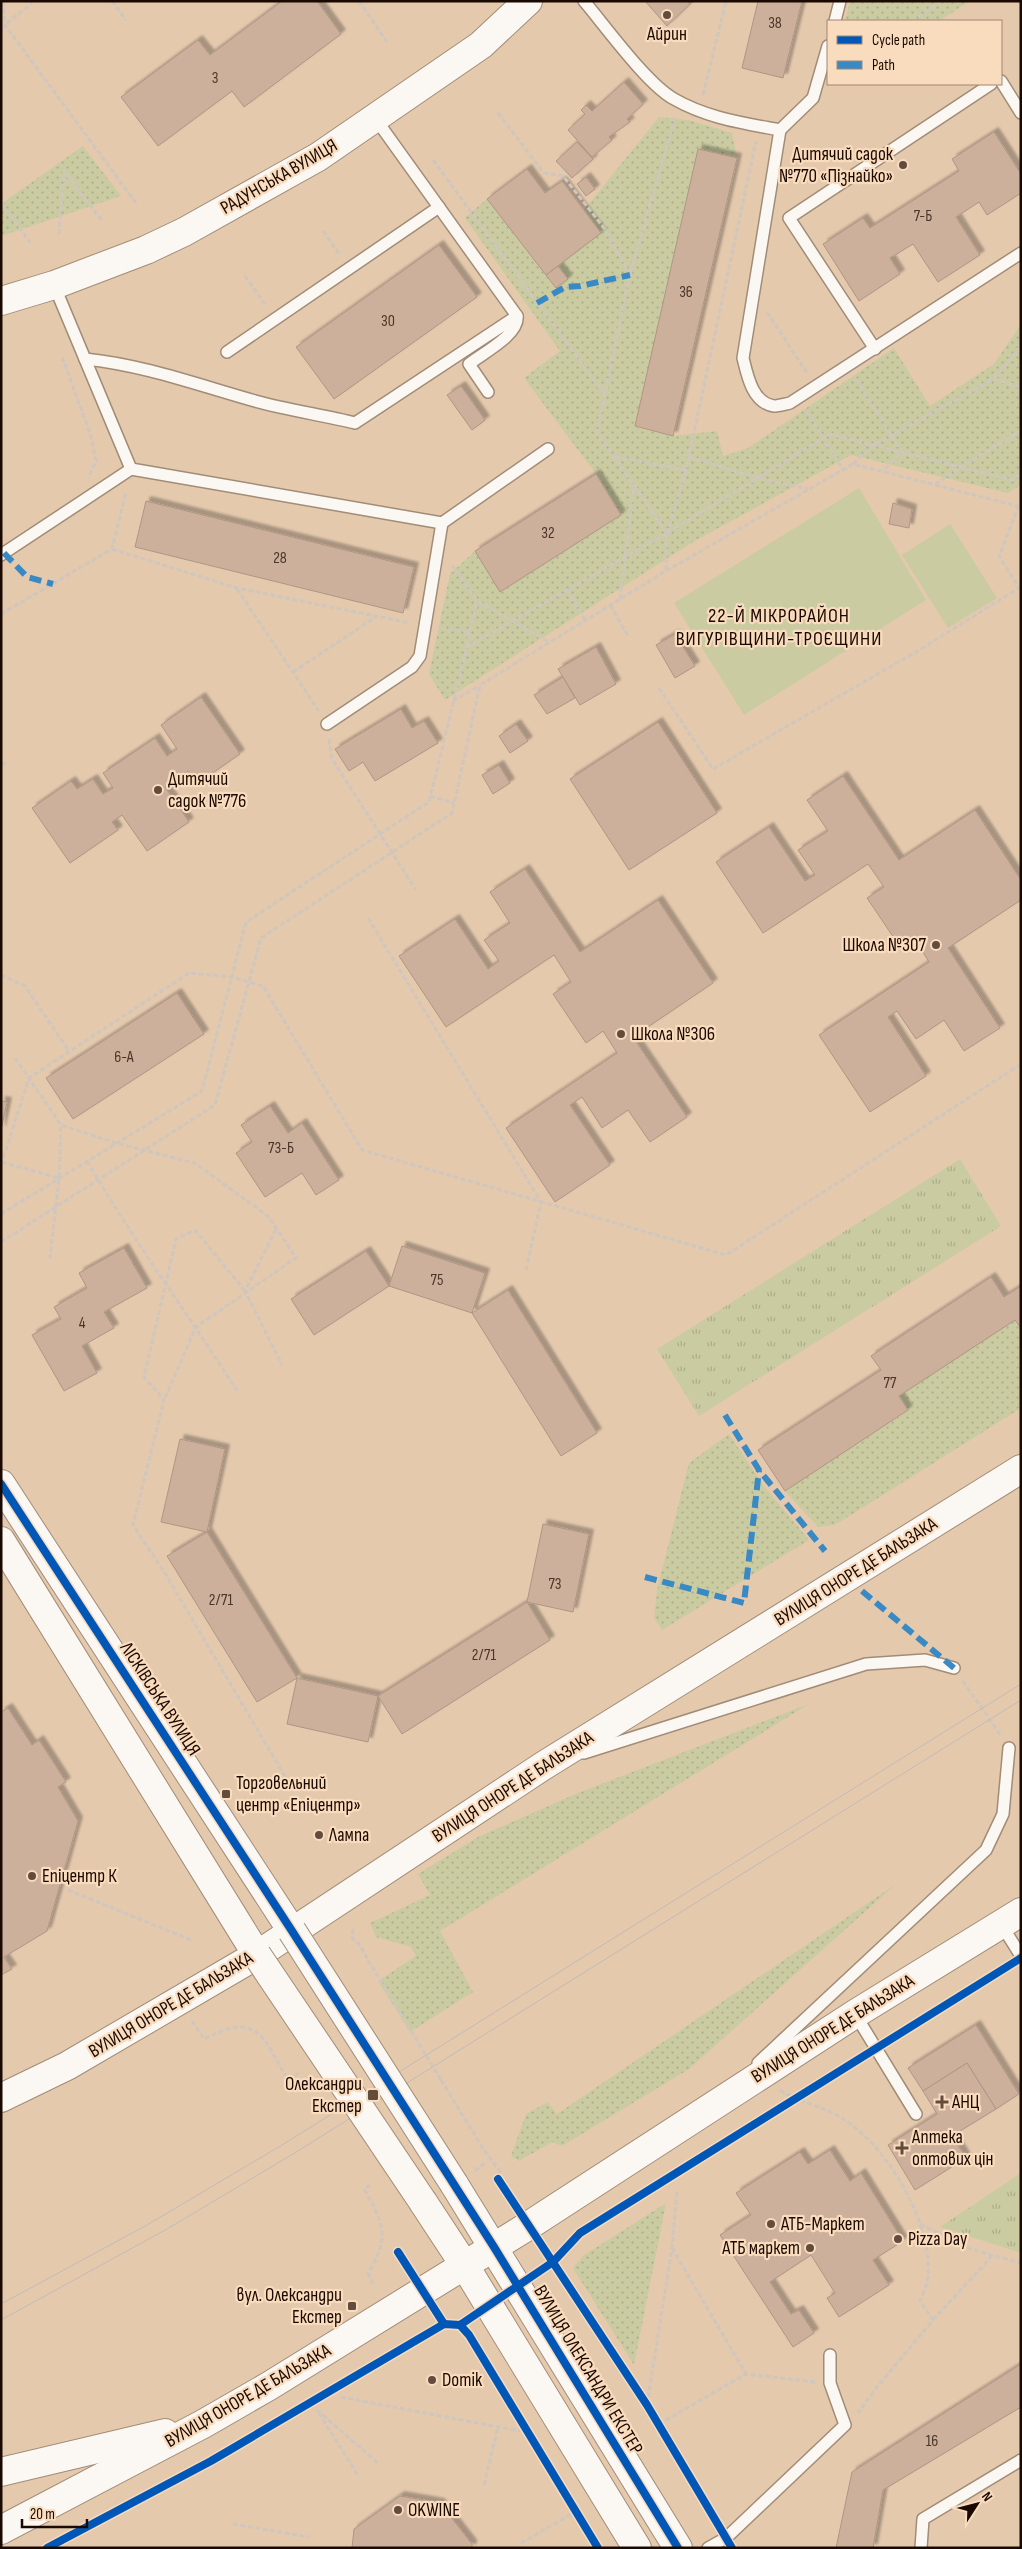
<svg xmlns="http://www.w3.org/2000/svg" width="1022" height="2549" font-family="'Sofia Sans Condensed',sans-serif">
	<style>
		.grass { fill: url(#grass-dots) }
		.park { fill: url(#park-tufts) }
		.garden { fill: #cbcba2 }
		.building { fill: #cdb09b; stroke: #ae9684; filter: url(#shadow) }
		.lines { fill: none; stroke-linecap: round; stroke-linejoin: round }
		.lane-casing { stroke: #a18c77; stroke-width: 14 }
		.secondary-casing { stroke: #a18c77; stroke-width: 30 }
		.path { stroke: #cfc6be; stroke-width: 3; stroke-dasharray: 5 2.5; stroke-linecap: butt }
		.lane { stroke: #fbf7f3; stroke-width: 11 }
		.secondary { stroke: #fbf7f3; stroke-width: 28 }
		.tram { stroke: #c2bbb5; stroke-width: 1 }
		.secondary-bridge-casing { stroke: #a18c77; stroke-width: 30; stroke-linecap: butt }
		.path-bridge { stroke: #cfc6be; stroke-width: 3; stroke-dasharray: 5 2.5; stroke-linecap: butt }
		.secondary-bridge { stroke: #fbf7f3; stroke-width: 28 }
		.quiet { stroke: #3889c4; stroke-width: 6; stroke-dasharray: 12 6; stroke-linecap: butt }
		.cycleway-casing { stroke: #f9dbbd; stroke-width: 11 }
		.cycleway { stroke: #0057b8; stroke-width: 8 }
		.poi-dot { fill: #614c3d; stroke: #f9dbbd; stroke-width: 2 }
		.labels { text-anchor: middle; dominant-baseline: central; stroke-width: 4.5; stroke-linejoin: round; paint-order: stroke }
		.number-label { font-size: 16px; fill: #4a3629 }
		.poi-label { font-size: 19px; fill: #1a0900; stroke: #f9dbbd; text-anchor: start }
		.street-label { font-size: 19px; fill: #1a0900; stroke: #f9dbbd }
		.neighbourhood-label { font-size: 20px; letter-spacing: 1px; fill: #1a0900; stroke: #f9dbbd }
	</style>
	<defs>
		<pattern id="grass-dots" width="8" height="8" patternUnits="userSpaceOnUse" patternTransform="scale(1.25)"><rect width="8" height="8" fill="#cbcba2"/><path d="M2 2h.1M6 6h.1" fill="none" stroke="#aead8a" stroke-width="1.8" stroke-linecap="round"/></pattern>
		<pattern id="park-tufts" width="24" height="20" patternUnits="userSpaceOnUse" patternTransform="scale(1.25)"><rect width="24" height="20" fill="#cbcba2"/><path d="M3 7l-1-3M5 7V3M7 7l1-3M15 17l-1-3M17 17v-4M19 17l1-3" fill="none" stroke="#aead8a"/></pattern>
		<filter id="shadow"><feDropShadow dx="4.5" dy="-4.5" stdDeviation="1" flood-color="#0004"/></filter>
	</defs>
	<rect width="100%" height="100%" fill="#e4c9ad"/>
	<g class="grass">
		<path d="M850 1H970L939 21H845Z"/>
		<path d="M659 117 688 120 732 133 737 158 698 149 635 427 673 436 717 431 723 456 748 448 894 348 930 406 994 364 1021 324V485L1008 493 851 455 693 542 445 700 429 674 450 574 475 551 501 592 621 515 596 474 524 378 560 351 465 218 487 199 556 288 568 279 558 266 601 233 584 210Z"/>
		<path d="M83 146 121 196 1 236V204Z"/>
		<path d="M1015 1320 1021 1328V1408L835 1525 818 1527 785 1491 908 1411 899 1396Z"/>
		<path d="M729 1434 763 1485 809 1540 662 1630 654 1618 657 1590 689 1463Z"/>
		<path d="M809 1704 440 1931 473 1992 410 2032 378 1981 416 1956 411 1947 376 1937 370 1923 430 1895 418 1874 478 1837 578 1793Z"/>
		<path d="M896 1884 689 2069 562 2146 552 2142 519 2161 511 2156 526 2114 548 2102 557 2114Z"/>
		<path d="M666 2203 634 2365 573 2268 583 2256Z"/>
	</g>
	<g class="park">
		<path d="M960 1159 1001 1226 699 1416 657 1349Z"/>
		<path d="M1021 2173V2253L940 2227Z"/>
	</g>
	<g class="garden">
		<path d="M859 488 926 600 744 715 674 603Z"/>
		<path d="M950 524 997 598 948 628 902 555Z"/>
	</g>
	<g class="building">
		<path d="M282 1H317L341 34 244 107 232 91 158 146 121 97 198 40 210 55Z"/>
		<path d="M645 1H687L690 4 667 26Z"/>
		<path d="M758 1H802L783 78 742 68Z"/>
		<path d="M624 82 643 104 627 119 630 122 609 137 612 140 592 157 568 130 585 114 581 110 586 105 592 111Z"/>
		<path d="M994 132 1021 174V193L987 215 979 202 956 217 980 255 938 282 913 244 890 258 900 274 859 301 823 244 863 218 870 228 959 171 952 159Z"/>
		<path d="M577 142 593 159 572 178 556 161Z"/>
		<path d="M698 149 737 158 673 436 635 426Z"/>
		<path d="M527 169 545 193 562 181 601 233 546 275 487 199Z"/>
		<path d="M586 177 595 189 586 196 577 184Z"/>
		<path d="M439 245 477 297 334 399 296 347Z"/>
		<path d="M558 266 568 279 556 288 546 275Z"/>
		<path d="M461 386 485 420 472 430 447 395Z"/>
		<path d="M596 474 621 515 500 592 475 551Z"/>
		<path d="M146 501 414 567 403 613 135 547Z"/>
		<path d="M893 503 912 509 909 528 889 524Z"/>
		<path d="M675 634 695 666 675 678 656 645Z"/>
		<path d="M596 647 616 684 580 705 558 669Z"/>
		<path d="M563 677 575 698 547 714 534 695Z"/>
		<path d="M201 697 240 754 197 784 188 771 165 787 189 822 147 851 122 815 112 822 118 830 70 863 32 808 71 781 77 789 93 779 103 794 113 788 103 773 155 738 167 756 177 749 161 725Z"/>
		<path d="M401 709 412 728 424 721 438 743 375 781 363 762 349 771 335 749Z"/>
		<path d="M658 722 717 813 629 870 570 779Z"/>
		<path d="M516 724 528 741 510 753 499 736Z"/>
		<path d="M499 765 510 783 493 794 482 775Z"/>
		<path d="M843 776 899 860 975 810 1021 880V900L948 948 1000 1028 964 1051 944 1020 916 1039 897 1011 888 1017 926 1076 870 1112 819 1035 929 962 916 941 902 950 867 898 884 887 868 864 763 933 716 862 769 827 805 881 815 875 798 850 828 831 807 800Z"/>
		<path d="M525 869 580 952 658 900 713 983 633 1037 687 1117 650 1142 628 1110 602 1128 582 1097 570 1105 610 1165 555 1202 506 1128 617 1053 603 1031 586 1043 553 994 571 982 554 955 446 1027 399 956 455 919 488 969 499 961 484 940 510 923 490 892Z"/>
		<path d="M177 993 204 1034 73 1119 46 1078Z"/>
		<path d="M1 1101 7 1102 1 1130Z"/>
		<path d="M270 1106 288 1133 302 1123 339 1180 316 1195 302 1173 265 1197 236 1153 252 1142 241 1125Z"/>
		<path d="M402 1246 485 1273 472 1313 389 1286Z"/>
		<path d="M124 1248 147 1288 104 1312 114 1328 82 1346 97 1373 64 1391 32 1335 61 1319 54 1307 87 1288 79 1273Z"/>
		<path d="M366 1251 389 1286 314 1335 291 1299Z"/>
		<path d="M991 1277 1004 1297 1021 1286V1328L1015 1320 899 1396 908 1410 785 1491 758 1450 881 1370 871 1356Z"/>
		<path d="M508 1290 597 1433 561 1456 472 1313Z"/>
		<path d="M180 1439 225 1449 207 1532 161 1522Z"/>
		<path d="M543 1524 589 1534 573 1612 527 1602Z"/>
		<path d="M207 1532 297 1678 257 1702 167 1556Z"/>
		<path d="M527 1602 550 1640 402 1734 378 1696Z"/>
		<path d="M297 1678 378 1696 368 1742 287 1724Z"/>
		<path d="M8 1708 32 1745 39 1740 66 1782 58 1787 78 1821 47 1931 4 1957 12 1969 1 1975V1712Z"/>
		<path d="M976 2025 1019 2094 996 2109 967 2063 923 2091 908 2068Z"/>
		<path d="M967 2063 996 2109 952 2136 966 2158 915 2190 888 2145 937 2114 923 2091Z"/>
		<path d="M830 2150 850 2181 861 2173 903 2241 873 2260 889 2285 839 2317 827 2298 835 2293 811 2255 770 2282 791 2314 799 2310 814 2333 793 2347 720 2235 751 2215 736 2193 800 2152 808 2164Z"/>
		<path d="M1021 2364V2407L883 2490 873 2548H836L852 2472Z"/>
		<path d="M400 2496 440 2503 472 2544V2548H352L354 2529Z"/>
	</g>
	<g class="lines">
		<g class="lane-casing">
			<g id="lane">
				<path d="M584 1C606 27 647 84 674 99 707 118 743 123 780 130"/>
				<path d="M835 21 840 1"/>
				<path d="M828 46 813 98 780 130 743 358C747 374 752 403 774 406 778 406 785 404 790 403L1021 253"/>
				<path d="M1001 81 1021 113"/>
				<path d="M375 118 517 316C520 334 483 353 469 364L488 392"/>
				<path d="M54 285 131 469"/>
				<path d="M875 349 789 218 991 84"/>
				<path d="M227 352 439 207"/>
				<path d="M85 359C144 365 198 385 255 401 288 410 322 415 355 423L517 316"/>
				<path d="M1 555 131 469 442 523 548 449"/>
				<path d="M327 724 412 667 420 656 442 523"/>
				<path d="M584 1753 866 1664 925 1660 954 1668"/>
				<path d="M1001 1924 1021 1956"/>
				<path d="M855 2014 916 2114"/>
				<path d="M758 2063 986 1850 1003 1814 1009 1748"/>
				<path d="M708 2548 726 2538 845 2425 830 2383V2355"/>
				<path d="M921 2548 923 2519 1021 2460"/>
			</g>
		</g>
		<g class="secondary-casing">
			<g id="secondary">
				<path d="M1 301 54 285 146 250 184 232 318 157 481 45 528 1"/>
				<path d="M1 1484 292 1931"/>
				<path d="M1 1541 257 1955"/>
				<path d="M1 2098 67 2066 257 1955 543 1766 1021 1469"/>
				<path d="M454 2184 678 2548"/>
				<path d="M423 2202 465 2266 637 2548"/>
				<path d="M1 2472 165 2433"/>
				<path d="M1 2530 203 2424 269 2386 528 2226 855 2014 1021 1912"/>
			</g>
		</g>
		<g class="path">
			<path d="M3 1 5 25 136 203"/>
			<path d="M112 1 126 20"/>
			<path d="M359 1 387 42"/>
			<path d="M1019 1 1021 3"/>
			<path d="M912 21 942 1"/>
			<path d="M1 28 31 4V1"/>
			<path d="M703 95 726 1"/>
			<path d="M498 113 544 173 563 176 604 228 630 275"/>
			<path d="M433 160 605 395"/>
			<path d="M1 203 30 242"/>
			<path d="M323 231 340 255"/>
			<path d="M59 234 64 171 102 221"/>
			<path d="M245 276 266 306"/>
			<path d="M767 312 807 373"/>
			<path d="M62 357 90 433 96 461 88 478"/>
			<path d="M856 379 902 452 883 471"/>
			<path d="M994 379 1021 346"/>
			<path d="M806 411 843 469"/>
			<path d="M615 457 686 470 756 141"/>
			<path d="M689 457 758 478 808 489"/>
			<path d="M853 464 874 445 994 379 1021 387"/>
			<path d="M935 484 1021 430"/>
			<path d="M667 533 686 470"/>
			<path d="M112 549 237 588 410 623"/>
			<path d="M452 565 477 601 549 642"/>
			<path d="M666 570 667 533 597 432 630 275 675 118"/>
			<path d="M237 589 319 711"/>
			<path d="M567 590 585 620"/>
			<path d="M620 599 634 486"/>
			<path d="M610 605 628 636"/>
			<path d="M1 614 112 549 126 492"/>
			<path d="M441 628 470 632"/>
			<path d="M467 646 477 601"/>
			<path d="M293 672 377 616"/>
			<path d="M659 688 713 769 916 652 1019 588 999 556 1019 505"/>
			<path d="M453 701 479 686"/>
			<path d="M329 739 332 759 416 890"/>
			<path d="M1 764 7 763"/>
			<path d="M430 796 454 803"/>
			<path d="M368 918 541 1202 526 1270"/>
			<path d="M1 975 25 986 69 1051"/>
			<path d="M15 1058 61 1125 116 1143 195 1163 269 1217 296 1258 196 1327 164 1400"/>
			<path d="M87 1161C133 1240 188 1314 237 1391"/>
			<path d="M2 1162 58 1178"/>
			<path d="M1 1165 29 1078 189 973 232 977 263 986 362 1150 726 1255 1021 1064"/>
			<path d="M1 1214 202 1091 246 922 429 802 467 647 667 533 830 434 1012 480 1021 474"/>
			<path d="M276 1229 245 1291 282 1365"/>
			<path d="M1 1242 215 1105 261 938 452 813 480 685 666 571 853 464 1021 507"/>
			<path d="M50 1259 59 1179 61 1125"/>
			<path d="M245 1291 195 1230 176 1239 144 1377 164 1400 133 1525 165 1573 290 1785"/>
			<path d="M963 1681 1001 1736"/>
			<path d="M68 1890 191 1940"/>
			<path d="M353 1929 352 1938 359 1944 368 1960"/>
			<path d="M192 2021 204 2039C259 2011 262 2036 288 2080L299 2073"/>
			<path d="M441 2080 486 2153 500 2171 498 2179"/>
			<path d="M780 2090C800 2103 823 2106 842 2118 887 2146 932 2221 928 2276 928 2284 923 2293 920 2301L933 2320 877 2387 858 2413"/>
			<path d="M475 2171 484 2163"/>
			<path d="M370 2185 364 2189C384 2222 390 2239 368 2273L374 2285"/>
			<path d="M920 2224 970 2249 1021 2263"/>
			<path d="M672 2248 746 2374"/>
			<path d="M933 2320 992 2256"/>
			<path d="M341 2397 520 2431"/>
			<path d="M647 2405 672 2248 677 2189"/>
			<path d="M317 2410 379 2464"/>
			<path d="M319 2413 359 2477"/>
			<path d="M659 2424 746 2374 815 2382"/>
			<path d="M484 2485 498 2427"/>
			<path d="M233 2524 309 2537"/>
			<path d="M521 2543 571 2514"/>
		</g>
		<use href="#lane" class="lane"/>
		<use href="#secondary" class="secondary"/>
		<g class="tram">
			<path d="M1 2304 147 2225 282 2145 1021 1684"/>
			<path d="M1 2320 167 2229 293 2154 1021 1700"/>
		</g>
		<g class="secondary-bridge-casing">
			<g id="secondary-bridge">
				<path d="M292 1931 454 2184"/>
				<path d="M257 1955 423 2202"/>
			</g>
		</g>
		<path class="path-bridge" d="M368 1960 441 2080"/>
		<use href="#secondary-bridge" class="secondary-bridge"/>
		<g class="quiet">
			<path d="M537 303 565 287 580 286 630 275"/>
			<path d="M4 553 27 577 53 584"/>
			<path d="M725 1415 759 1470 825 1551"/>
			<path d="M645 1577 744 1603 759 1470"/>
			<path d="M862 1591 954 1668"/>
		</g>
		<g class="cycleway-casing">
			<g id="cycleway">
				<path d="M1 1484 292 1931 494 2247 678 2548"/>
				<path d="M498 2179 647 2405 732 2548"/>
				<path d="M398 2252 444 2324"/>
				<path d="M460 2325 469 2335 598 2548"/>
				<path d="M47 2548 211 2461 444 2324 460 2325 553 2262 580 2233 1021 1958"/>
			</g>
		</g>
		<use href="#cycleway" class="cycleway"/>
	</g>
	<g class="poi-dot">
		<circle cx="667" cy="15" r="5"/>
		<circle cx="903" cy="165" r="5"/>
		<circle cx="158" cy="790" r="5"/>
		<circle cx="936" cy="945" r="5"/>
		<circle cx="621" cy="1034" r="5"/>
		<rect x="221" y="1789" width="10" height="10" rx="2.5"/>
		<circle cx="319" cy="1835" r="5"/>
		<circle cx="32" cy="1876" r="5"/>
		<rect x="367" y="2089" width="12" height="12" rx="2.5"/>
		<path d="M939.5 2094.5h5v5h5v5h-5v5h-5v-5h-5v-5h5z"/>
		<path d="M899.5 2140.5h5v5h5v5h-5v5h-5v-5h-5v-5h5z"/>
		<circle cx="771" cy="2224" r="5"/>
		<circle cx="898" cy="2239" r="5"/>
		<circle cx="810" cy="2248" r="5"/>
		<rect x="347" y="2301" width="10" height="10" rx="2.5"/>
		<circle cx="432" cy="2380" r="5"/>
		<circle cx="398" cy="2510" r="5"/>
	</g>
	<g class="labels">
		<g class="number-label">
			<text x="775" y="23">38</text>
			<text x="215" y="78">3</text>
			<text x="923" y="216">7-Б</text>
			<text x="686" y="292">36</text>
			<text x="388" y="321">30</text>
			<text x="548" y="533">32</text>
			<text x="280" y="558">28</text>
			<text x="124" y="1057">6-А</text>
			<text x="281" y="1148">73-Б</text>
			<text x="437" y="1280">75</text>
			<text x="82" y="1323">4</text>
			<text x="890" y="1383">77</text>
			<text x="555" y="1584">73</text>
			<text x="221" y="1600">2/71</text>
			<text x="484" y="1655">2/71</text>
			<text x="932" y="2441">16</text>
		</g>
		<g class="poi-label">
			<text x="667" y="34" text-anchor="middle">Айрин</text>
			<text x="893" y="154" text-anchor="end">Дитячий садок<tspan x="893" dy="22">№770 «Пізнайко»</tspan></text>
			<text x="168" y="779">Дитячий<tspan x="168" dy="22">садок №776</tspan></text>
			<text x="926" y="945" text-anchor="end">Школа №307</text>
			<text x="631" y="1034">Школа №306</text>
			<text x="236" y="1783">Торговельний<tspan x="236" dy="22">центр «Епіцентр»</tspan></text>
			<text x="329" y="1835">Лампа</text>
			<text x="42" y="1876">Епіцентр К</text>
			<text x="362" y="2084" text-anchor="end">Олександри<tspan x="362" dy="22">Екстер</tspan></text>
			<text x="952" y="2102">АНЦ</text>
			<text x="912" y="2137">Аптека<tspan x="912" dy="22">оптових цін</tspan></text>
			<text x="781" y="2224">АТБ-Маркет</text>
			<text x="908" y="2239">Pizza Day</text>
			<text x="800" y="2248" text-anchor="end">АТБ маркет</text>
			<text x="342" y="2295" text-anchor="end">вул. Олександри<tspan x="342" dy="22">Екстер</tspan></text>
			<text x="442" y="2380">Domik</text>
			<text x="408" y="2510">OKWINE</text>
		</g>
		<g class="street-label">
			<text transform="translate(279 177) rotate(-30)">РАДУНСЬКА ВУЛИЦЯ</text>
			<text transform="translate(856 1572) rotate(-32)">ВУЛИЦЯ ОНОРЕ ДЕ БАЛЬЗАКА</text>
			<text transform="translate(160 1699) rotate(57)">ЛІСКІВСЬКА ВУЛИЦЯ</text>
			<text transform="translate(513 1787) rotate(-33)">ВУЛИЦЯ ОНОРЕ ДЕ БАЛЬЗАКА</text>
			<text transform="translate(171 2005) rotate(-31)">ВУЛИЦЯ ОНОРЕ ДЕ БАЛЬЗАКА</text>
			<text transform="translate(833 2029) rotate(-32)">ВУЛИЦЯ ОНОРЕ ДЕ БАЛЬЗАКА</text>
			<text transform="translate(588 2370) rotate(59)">ВУЛИЦЯ ОЛЕКСАНДРИ ЕКСТЕР</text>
			<text transform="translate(248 2396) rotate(-30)">ВУЛИЦЯ ОНОРЕ ДЕ БАЛЬЗАКА</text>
		</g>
		<g class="neighbourhood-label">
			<text x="779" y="616">22-Й МІКРОРАЙОН<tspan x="779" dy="23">ВИГУРІВЩИНИ-ТРОЄЩИНИ</tspan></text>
		</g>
	</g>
	<rect width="1022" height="2549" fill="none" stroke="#1a0900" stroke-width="5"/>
	<rect x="827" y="20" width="175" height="65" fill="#f9dbbd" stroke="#a08771"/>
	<rect x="837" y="36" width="25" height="8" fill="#0057b8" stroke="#a08771"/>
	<text x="872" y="45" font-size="15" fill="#1a0900">Cycle path</text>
	<rect x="837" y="61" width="25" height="8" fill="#3889c4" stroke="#a08771"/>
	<text x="872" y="70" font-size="15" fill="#1a0900">Path</text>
	<g transform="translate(977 2504) rotate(54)" stroke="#f9dbbd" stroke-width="4" paint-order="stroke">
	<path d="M0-4L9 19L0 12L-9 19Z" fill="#1a0900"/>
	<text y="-8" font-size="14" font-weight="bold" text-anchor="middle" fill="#1a0900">N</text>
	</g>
	<path d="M22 2519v8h65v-8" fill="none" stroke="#1a0900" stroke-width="2.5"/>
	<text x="30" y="2519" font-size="15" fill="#1a0900" stroke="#f9dbbd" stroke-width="4" paint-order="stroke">20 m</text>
</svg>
